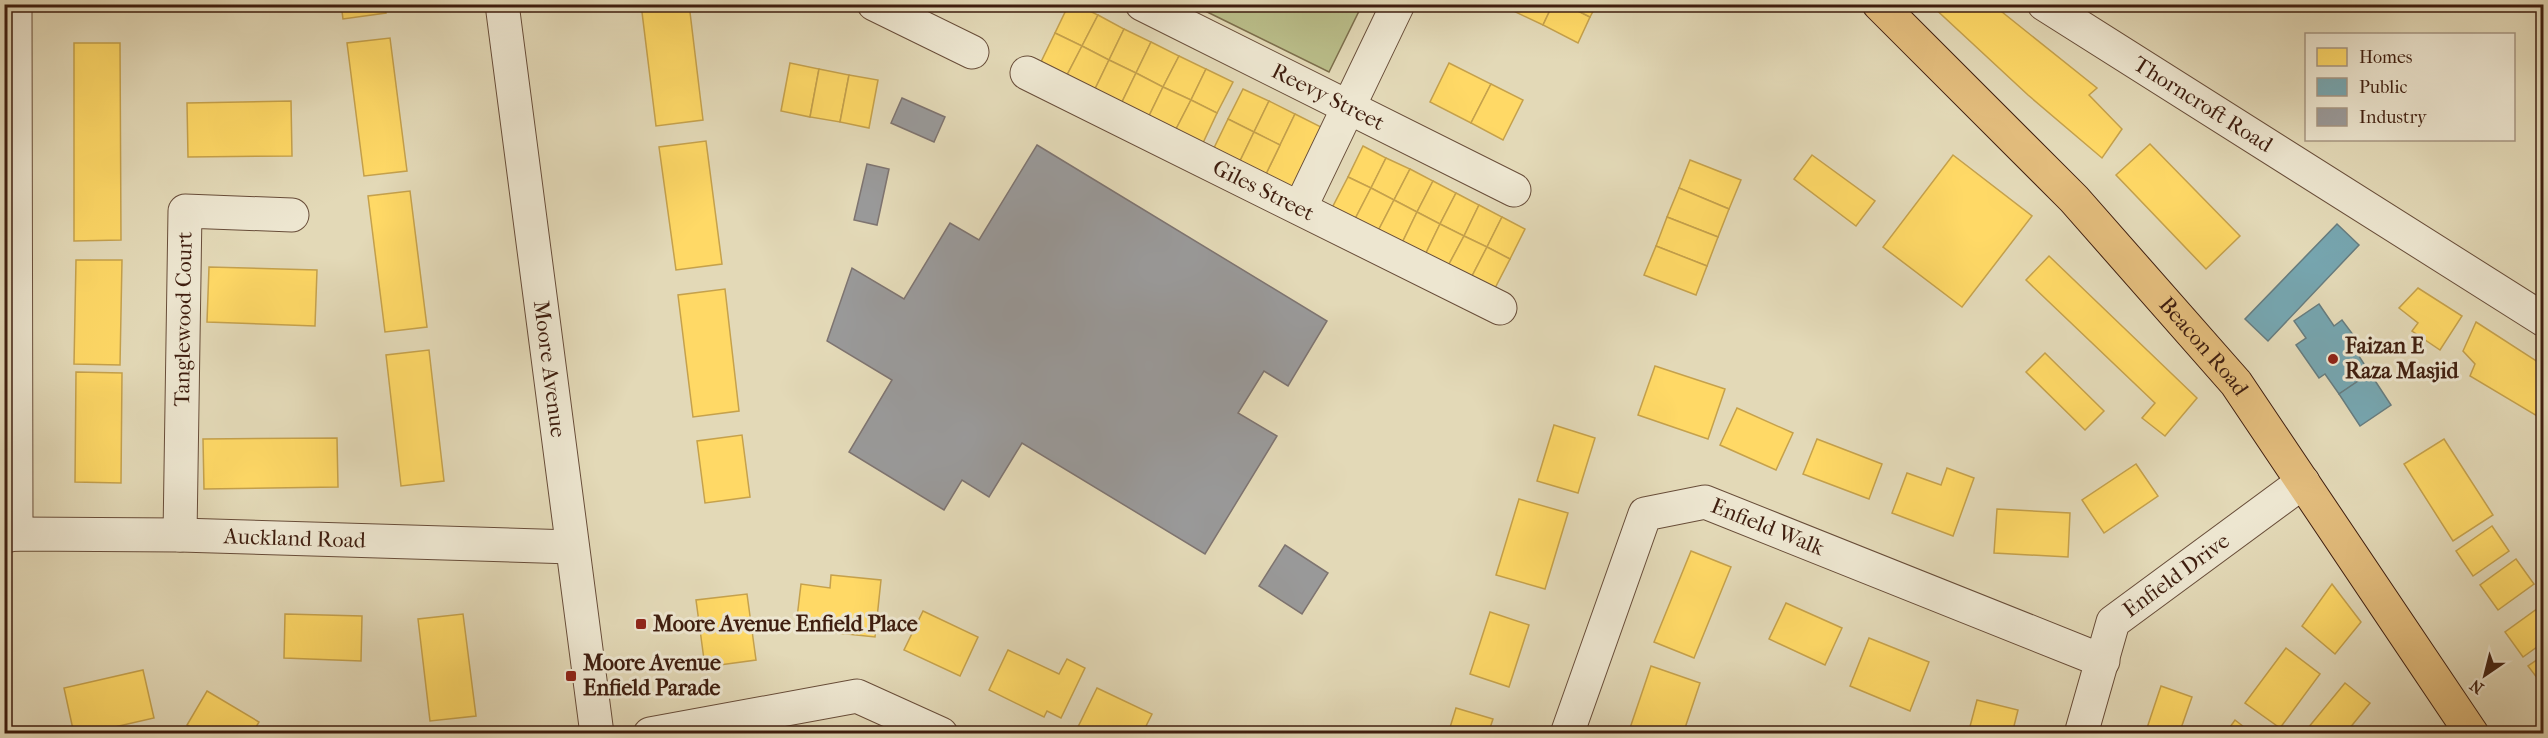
<svg xmlns="http://www.w3.org/2000/svg" width="2548" height="738" font-family="'IM FELL French Canon',serif">
	<style>
		.green { fill: #babe8a; stroke: #7c6e4c; stroke-width: 1.5 }
		.homes { fill: #ffd966; stroke: #c5a14c; stroke-width: 1.5 }
		.public { fill: #76a5af; stroke: #667c7f; stroke-width: 1.5 }
		.industry { fill: #999; stroke: #7e7470; stroke-width: 1.5 }
		.lines { fill: none; stroke-linecap: round; stroke-linejoin: round }
		.minor-casing { stroke: #684d39; stroke-width: 35 }
		.major-casing { stroke: #3f1e0f; stroke-width: 35 }
		.minor { stroke: #ede6d0; stroke-width: 33 }
		.major { stroke: #e2bc7c; stroke-width: 33 }
		.poi-dot { fill: #8f2418; stroke: #ede6d0; stroke-width: 2 }
		.labels { text-anchor: middle; dominant-baseline: central; stroke-width: 6; stroke-linejoin: round; paint-order: stroke }
		.street-label { font-size: 22px; fill: #3f1e0f; stroke: #ede6d0 }
		.poi-label { font-size: 22px; font-weight: bold; fill: #3f1e0f; stroke: #ede6d0; text-anchor: start }
	</style>
	<rect width="100%" height="100%" fill="#e3d9b7"/>
	<filter id="stains"><feTurbulence type="fractalNoise" baseFrequency=".00333" numOctaves="4"/><feColorMatrix values="0 0 0 0 .2 0 0 0 0 .09 0 0 0 0 .02 0 0 0 .5 -.17"/></filter>
	<radialGradient id="worn" r=".72"><stop offset=".6" stop-color="#630" stop-opacity="0"/><stop offset="1" stop-color="#630" stop-opacity=".3"/></radialGradient>
	<path class="green" d="M1193 5 1362 4V5L1329 72Z"/>
	<g class="homes">
		<path d="M341 4H385L386 13 343 19Z"/>
		<path d="M641 4H689L703 120 656 126Z"/>
		<path d="M1069 4H1075L1098 15 1082 46 1055 33Z"/>
		<path d="M1509 4H1553L1543 25 1507 8Z"/>
		<path d="M1553 4H1564L1590 17 1578 43 1543 25Z"/>
		<path d="M1564 4H1597L1590 17Z"/>
		<path d="M1930 4H1992L2097 88 2089 95 2122 129 2102 158 2028 95Z"/>
		<path d="M1098 15 1124 29 1109 60 1082 46Z"/>
		<path d="M1124 29 1151 42 1136 73 1109 60Z"/>
		<path d="M1055 33 1082 46 1066 77 1040 64Z"/>
		<path d="M390 38 407 171 364 176 347 43Z"/>
		<path d="M1151 42 1179 56 1163 87 1136 73Z"/>
		<path d="M74 43H120L121 240 74 241Z"/>
		<path d="M1082 46 1109 60 1094 91 1066 77Z"/>
		<path d="M1179 56 1206 69 1191 100 1163 87Z"/>
		<path d="M1109 60 1136 73 1121 104 1094 91Z"/>
		<path d="M790 63 819 69 810 117 781 111Z"/>
		<path d="M1449 63 1491 84 1471 123 1430 102Z"/>
		<path d="M819 69 849 75 840 122 810 117Z"/>
		<path d="M1206 69 1233 82 1217 113 1191 100Z"/>
		<path d="M1136 73 1163 87 1148 118 1121 104Z"/>
		<path d="M849 75 878 80 869 128 840 122Z"/>
		<path d="M1491 84 1523 100 1503 140 1471 123Z"/>
		<path d="M1163 87 1191 100 1175 131 1148 118Z"/>
		<path d="M1243 89 1269 101 1254 132 1228 119Z"/>
		<path d="M1191 100 1217 113 1202 145 1175 131Z"/>
		<path d="M291 101 292 156 188 157 187 103Z"/>
		<path d="M1269 101 1295 114 1280 145 1254 132Z"/>
		<path d="M1295 114 1321 127 1291 189 1265 176Z"/>
		<path d="M1228 119 1254 132 1239 163 1213 150Z"/>
		<path d="M1254 132 1280 145 1265 176 1239 163Z"/>
		<path d="M706 141 722 264 676 270 659 147Z"/>
		<path d="M2150 144 2240 236 2206 269 2116 175Z"/>
		<path d="M1363 146 1386 158 1371 188 1348 177Z"/>
		<path d="M1812 155 1875 201 1856 226 1794 179Z"/>
		<path d="M1953 155 2032 216 1962 307 1883 247Z"/>
		<path d="M1386 158 1410 169 1394 200 1371 188Z"/>
		<path d="M1690 160 1741 180 1729 209 1679 188Z"/>
		<path d="M1410 169 1433 181 1417 212 1394 200Z"/>
		<path d="M1348 177 1371 188 1355 219 1332 208Z"/>
		<path d="M1433 181 1456 193 1440 224 1417 212Z"/>
		<path d="M1371 188 1394 200 1378 231 1355 219Z"/>
		<path d="M1679 188 1729 209 1718 237 1667 217Z"/>
		<path d="M410 191 427 327 385 332 368 196Z"/>
		<path d="M1456 193 1479 205 1464 236 1440 224Z"/>
		<path d="M1394 200 1417 212 1402 243 1378 231Z"/>
		<path d="M1479 205 1502 217 1487 247 1464 236Z"/>
		<path d="M1417 212 1440 224 1425 255 1402 243Z"/>
		<path d="M1502 217 1525 229 1510 259 1487 247Z"/>
		<path d="M1667 217 1718 237 1707 266 1656 246Z"/>
		<path d="M1440 224 1464 236 1448 266 1425 255Z"/>
		<path d="M1464 236 1487 247 1471 278 1448 266Z"/>
		<path d="M1656 246 1707 266 1696 295 1644 275Z"/>
		<path d="M1487 247 1510 259 1494 290 1471 278Z"/>
		<path d="M2049 256 2197 398 2165 436 2142 418 2155 403 2026 280Z"/>
		<path d="M76 260H122L120 365 74 364Z"/>
		<path d="M209 267 317 270 315 326 207 322Z"/>
		<path d="M2418 288 2462 316 2440 350 2412 331 2418 323 2399 308Z"/>
		<path d="M725 289 739 411 693 417 678 295Z"/>
		<path d="M2476 322 2544 366V420L2470 376 2475 364 2463 351Z"/>
		<path d="M429 350 444 481 401 486 386 355Z"/>
		<path d="M2045 353 2104 411 2085 430 2026 372Z"/>
		<path d="M1655 366 1725 389 1708 439 1638 415Z"/>
		<path d="M76 372 122 373 121 483 75 482Z"/>
		<path d="M1737 408 1793 433 1776 470 1720 445Z"/>
		<path d="M1554 425 1595 438 1578 493 1537 481Z"/>
		<path d="M742 435 750 497 705 503 697 441Z"/>
		<path d="M337 438 338 487 204 489 203 439Z"/>
		<path d="M1817 439 1882 464 1869 499 1803 474Z"/>
		<path d="M2444 439 2493 515 2453 541 2404 464Z"/>
		<path d="M2136 464 2158 496 2104 533 2082 500Z"/>
		<path d="M1947 468 1974 478 1953 536 1892 513 1907 473 1941 485Z"/>
		<path d="M1519 499 1568 513 1545 589 1496 575Z"/>
		<path d="M1997 509 2070 513 2068 557 1994 553Z"/>
		<path d="M2492 526 2509 551 2473 576 2456 551Z"/>
		<path d="M1691 551 1731 567 1694 658 1654 642Z"/>
		<path d="M2516 559 2534 584 2498 610 2480 585Z"/>
		<path d="M831 575 881 580 875 637 809 630 810 619 797 618 801 584 830 588Z"/>
		<path d="M2332 584 2361 622 2335 654 2302 626Z"/>
		<path d="M747 594 756 660 705 667 696 600Z"/>
		<path d="M1786 603 1842 628 1825 665 1769 639Z"/>
		<path d="M2541 606 2544 609V642L2523 657 2505 632Z"/>
		<path d="M923 611 978 637 960 676 904 650Z"/>
		<path d="M1490 612 1529 625 1509 687 1470 674Z"/>
		<path d="M285 614 362 616 361 661 284 658Z"/>
		<path d="M463 614 476 716 430 721 418 619Z"/>
		<path d="M1869 638 1929 662 1910 711 1850 686Z"/>
		<path d="M2286 648 2320 674 2280 728 2245 703Z"/>
		<path d="M1008 650 1059 674 1067 659 1085 668 1061 718 1047 711 1044 717 989 690Z"/>
		<path d="M2544 655V687L2528 666Z"/>
		<path d="M1651 666 1700 683 1683 734H1628Z"/>
		<path d="M143 670 154 718 84 734H74L64 688Z"/>
		<path d="M2345 683 2370 703 2345 734H2303Z"/>
		<path d="M2161 686 2192 697 2179 734H2145Z"/>
		<path d="M1097 688 1152 714 1142 734H1081L1076 731Z"/>
		<path d="M207 691 259 722 252 734H202L187 725Z"/>
		<path d="M1977 700 2018 710 2012 734H1968Z"/>
		<path d="M1456 708 1493 719 1488 734H1448Z"/>
		<path d="M2235 720 2253 734H2225Z"/>
	</g>
	<g class="public">
		<path d="M2337 224 2359 245 2268 341 2245 319Z"/>
		<path d="M2319 304 2334 326 2342 320 2357 340 2351 344 2370 373 2339 394 2325 374 2319 378 2296 345 2306 338 2294 321Z"/>
		<path d="M2370 373 2391 405 2360 426 2339 394Z"/>
	</g>
	<g class="industry">
		<path d="M902 98 945 117 934 142 891 123Z"/>
		<path d="M1037 145 1327 321 1288 386 1264 371 1238 413 1277 436 1205 554 1022 443 989 497 962 480 944 510 849 452 892 380 827 341 852 268 904 299 950 223 979 240Z"/>
		<path d="M867 164 889 169 877 225 854 220Z"/>
		<path d="M1285 545 1328 573 1302 614 1259 586Z"/>
	</g>
	<g class="lines">
		<g class="minor-casing">
			<g id="minor">
				<path d="M15 4 16 534"/>
				<path id="s1" d="M502 4 597 734"/>
				<path d="M874 4 972 52"/>
				<path id="s2" d="M1142 4 1514 190"/>
				<path id="s3" d="M2044 4 2544 320"/>
				<path id="s4" d="M1027 73 1500 308"/>
				<path d="M1300 208 1398 4"/>
				<path id="s5" d="M180 535 185 211 292 215"/>
				<path id="s6" d="M4 536 16 534 180 535 572 547"/>
				<path d="M650 734 857 696 941 734"/>
				<path id="s7" d="M1567 734 1645 514 1705 502 2103 661"/>
				<path id="s8" d="M2081 734 2113 622 2303 482"/>
			</g>
		</g>
		<g class="major-casing">
			<g id="major">
				<path id="s9" d="M1879 4 2074 199 2236 383 2472 734"/>
			</g>
		</g>
		<use href="#minor" class="minor"/>
		<use href="#major" class="major"/>
	</g>
	<g class="poi-dot">
		<circle cx="2333" cy="359" r="6"/>
		<rect x="635" y="618" width="12" height="12" rx="3"/>
		<rect x="565" y="670" width="12" height="12" rx="3"/>
	</g>
	<g class="labels">
		<g class="street-label">
			<text stroke="none"><textPath href="#s2" startOffset="208">Reevy Street</textPath></text>
			<text stroke="none"><textPath href="#s3" startOffset="188">Thorncroft Road</textPath></text>
			<text stroke="none"><textPath href="#s4" startOffset="264">Giles Street</textPath></text>
			<text stroke="none"><textPath href="#s5" startOffset="216">Tanglewood Court</textPath></text>
			<text stroke="none"><textPath href="#s9" startOffset="472">Beacon Road</textPath></text>
			<text stroke="none"><textPath href="#s1" startOffset="368">Moore Avenue</textPath></text>
			<text stroke="none"><textPath href="#s7" startOffset="362">Enfield Walk</textPath></text>
			<text stroke="none"><textPath href="#s6" startOffset="291">Auckland Road</textPath></text>
			<text stroke="none"><textPath href="#s8" startOffset="195">Enfield Drive</textPath></text>
		</g>
		<g class="poi-label">
			<text x="2345" y="346">Faizan E<tspan x="2345" dy="25">Raza Masjid</tspan></text>
			<text x="653" y="624">Moore Avenue Enfield Place</text>
			<text x="583" y="663">Moore Avenue<tspan x="583" dy="25">Enfield Parade</tspan></text>
		</g>
	</g>
	<rect width="2548" height="738" fill="none" stroke="#e3d9b7" stroke-width="24"/>
	<rect x="6" y="6" width="2536" height="726" fill="none" stroke="#3f1e0f" stroke-width="3"/>
	<rect x="12" y="12" width="2524" height="714" fill="none" stroke="#3f1e0f" stroke-width="1.5"/>
	<rect x="2305" y="33" width="210" height="108" fill="#ede6d0" stroke="#a79683" stroke-width="1.5"/>
	<rect x="2317" y="48" width="30" height="18" fill="#ffd966" stroke="#a79683" stroke-width="1.5"/>
	<text x="2359" y="63" font-size="18" fill="#3f1e0f">Homes</text>
	<rect x="2317" y="78" width="30" height="18" fill="#76a5af" stroke="#a79683" stroke-width="1.5"/>
	<text x="2359" y="93" font-size="18" fill="#3f1e0f">Public</text>
	<rect x="2317" y="108" width="30" height="18" fill="#999999" stroke="#a79683" stroke-width="1.5"/>
	<text x="2359" y="123" font-size="18" fill="#3f1e0f">Industry</text>
	<g transform="translate(2485 675) rotate(215)" stroke="#ede6d0" stroke-width="4.5" paint-order="stroke">
	<path d="M0-4.5L10 22L0 15L-10 22Z" fill="#3f1e0f"/>
	<text y="-9" font-size="16" font-weight="bold" text-anchor="middle" fill="#3f1e0f">N</text>
	</g>
	<rect width="100%" height="100%" filter="url(#stains)"/>
	<rect width="100%" height="100%" fill="url(#worn)"/>
</svg>
